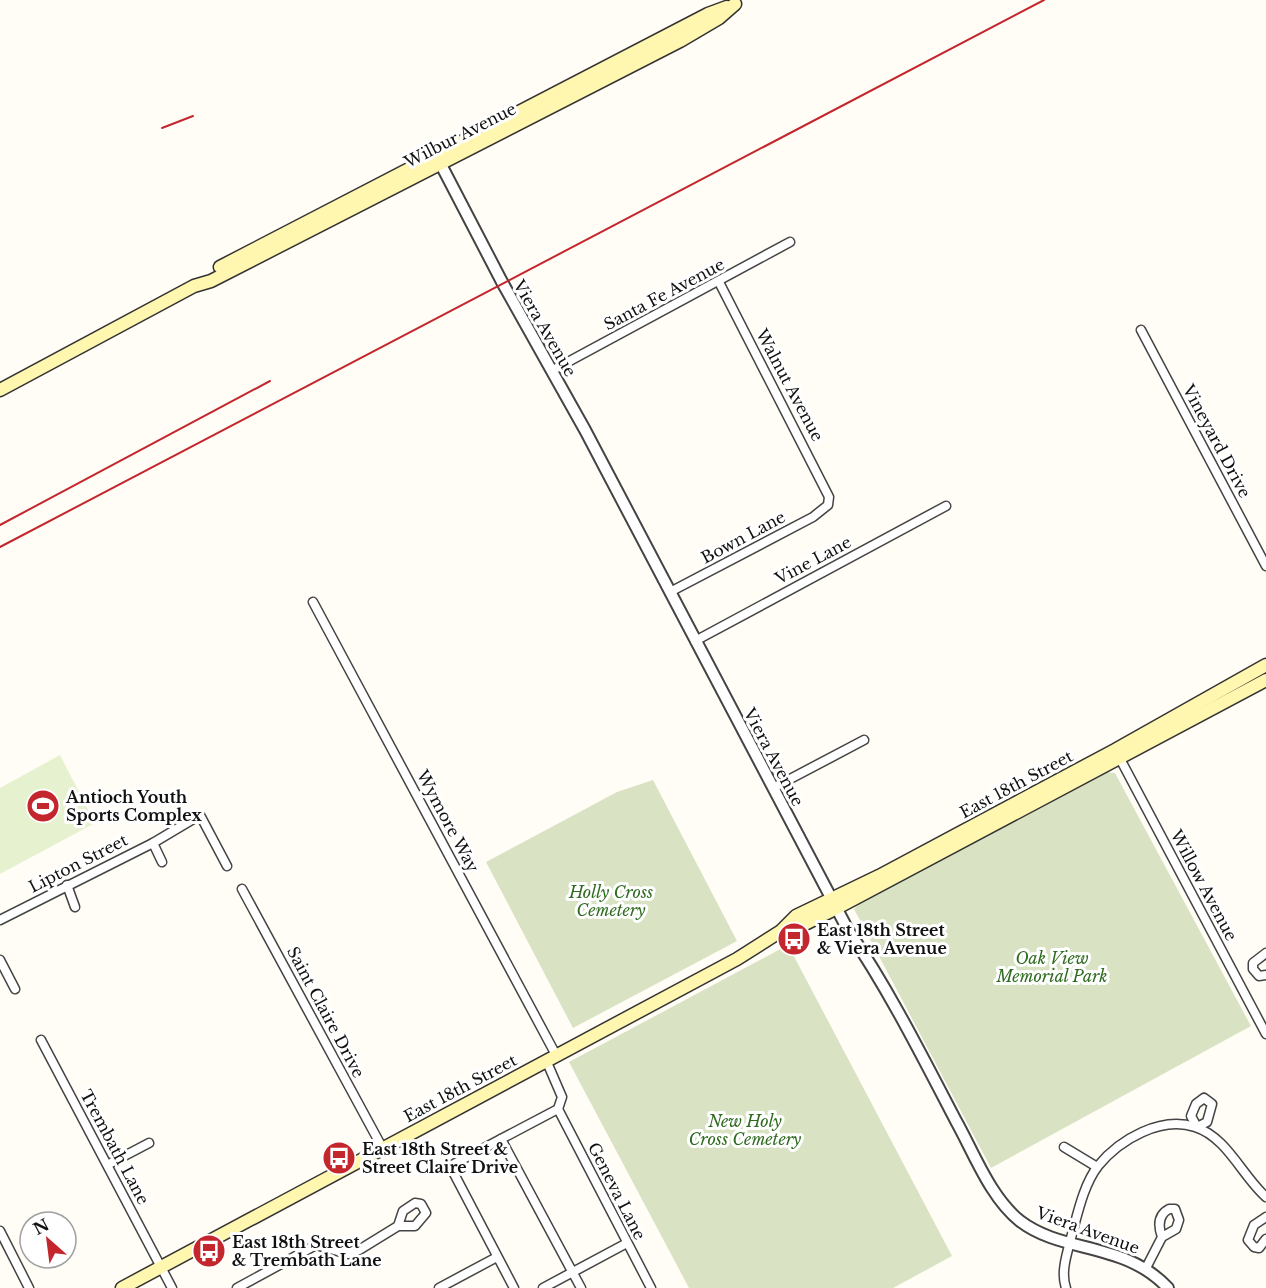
<svg xmlns="http://www.w3.org/2000/svg" width="1266" height="1288" font-family="'Libre Baskerville',serif">
	<style>
		.cemetery { fill: #d9e3c4 }
		.pitch { fill: #e6f2cf }
		.lines { fill: none; stroke-linecap: round; stroke-linejoin: round }
		.minor-casing { stroke: #444; stroke-width: 11 }
		.tertiary-casing { stroke: #444; stroke-width: 14 }
		.secondary-casing { stroke: #333; stroke-width: 15 }
		.minor { stroke: #fff; stroke-width: 8 }
		.tertiary { stroke: #fff; stroke-width: 10 }
		.secondary { stroke: #fff6b0; stroke-width: 12 }
		.rail { stroke: #c4262e; stroke-width: 2 }
		.labels { text-anchor: middle; dominant-baseline: central; stroke-width: 6; stroke-linejoin: round; paint-order: stroke }
		.street-label { font-size: 16px; fill: #111; stroke: #fff }
		.poi-label { font-size: 16px; font-weight: bold; fill: #111; stroke: #fff; text-anchor: start }
		.park-label { font-size: 16px; font-style: italic; fill: #2f6b1f; stroke: #fff }
	</style>
	<rect width="100%" height="100%" fill="#fffdf5"/>
	<g class="cemetery">
		<path d="M1107 772 1115 773 1251 1026 991 1168 854 909 859 904Z"/>
		<path d="M653 780 737 941 573 1028 486 862 617 792Z"/>
		<path d="M788 945 952 1256 893 1288H689L569 1062Z"/>
	</g>
	<path class="pitch" d="M60 755 95 823 0 874V788Z"/>
	<g class="lines">
		<g class="minor-casing">
			<g id="minor">
				<path d="M1141 330 1266 566"/>
				<path d="M553 370 790 242"/>
				<path d="M670 592 813 517 828 505 829 497 719 282"/>
				<path d="M313 602 556 1055"/>
				<path d="M695 641 946 506"/>
				<path d="M1117 753 1266 1034"/>
				<path d="M773 788 864 740"/>
				<path d="M153 843 162 862"/>
				<path d="M67 885 75 907"/>
				<path d="M242 889 383 1149"/>
				<path d="M0 920 153 843 200 815 227 866"/>
				<path d="M1266 953 1253 963V969L1259 976 1266 975"/>
				<path d="M0 960 15 989"/>
				<path d="M41 1040 172 1288"/>
				<path d="M1204 1098 1212 1104 1207 1122 1197 1127 1191 1116 1196 1104Z"/>
				<path d="M558 1109 651 1288"/>
				<path d="M501 1139 581 1288"/>
				<path d="M1064 1147 1097 1167"/>
				<path d="M109 1164 149 1143"/>
				<path d="M1266 1217 1254 1225 1248 1240 1254 1247 1259 1248 1266 1239"/>
				<path d="M0 1231 29 1288"/>
				<path d="M1146 1268 1162 1237 1176 1229 1179 1220 1175 1209H1169C1158 1215 1158 1226 1162 1237"/>
				<path d="M237 1288 316 1245 348 1254 359 1250 398 1226H415L426 1213 421 1204 415 1203 403 1211 398 1226"/>
				<path d="M439 1288 497 1257"/>
				<path d="M514 1288 450 1166 558 1109 562 1097 546 1060"/>
				<path d="M543 1288 627 1243"/>
				<path d="M1066 1288C1060 1271 1068 1251 1072 1234 1078 1212 1084 1184 1098 1166 1120 1139 1161 1116 1195 1127 1227 1137 1242 1176 1266 1197"/>
			</g>
		</g>
		<g class="tertiary-casing">
			<path id="tertiary" d="M437 157 502 282 585 430 848 930C889 990 922 1056 956 1121 974 1153 990 1197 1020 1221 1063 1254 1124 1241 1168 1288"/>
		</g>
		<g class="secondary-casing">
			<g id="secondary">
				<path d="M220 267 708 14 727 7"/>
				<path d="M0 390 194 286 211 281 680 41 719 18 735 4"/>
				<path d="M782 931 801 926 837 908 1266 680"/>
				<path d="M122 1288 737 959 781 931 796 916 879 876 1115 750 1266 665"/>
			</g>
		</g>
		<use href="#minor" class="minor"/>
		<use href="#tertiary" class="tertiary"/>
		<use href="#secondary" class="secondary"/>
		<g class="rail">
			<path d="M162 128 193 116"/>
			<path d="M0 525 270 381"/>
			<path d="M0 547 1044 0"/>
		</g>
	</g>
	<defs>
		<g id="stadium-disc" transform="scale(1.725)"><circle r="9.5" fill="#c4262e" stroke="#fff"/><path d="M0-5a6.5 5 0 1 0 0 10a6.5 5 0 1 0 0-10ZM-3.5-1.8h7v3.6h-7Z" fill="#fff"/></g>
		<g id="bus-disc" transform="scale(1.725)"><circle r="9.5" fill="#c4262e" stroke="#fff"/><path d="M-5-6H5V4H4V6H2V4H-2V6H-4V4H-5ZM-3.5-4V0h7V-4ZM-3.5 1.2v1.5H-2V1.2ZM2 1.2v1.5H3.5V1.2Z" fill="#fff"/></g>
	</defs>
	<g fill-rule="evenodd">
		<use href="#stadium-disc" x="43" y="806"/>
		<use href="#bus-disc" x="794" y="939"/>
		<use href="#bus-disc" x="339" y="1158"/>
		<use href="#bus-disc" x="209" y="1251"/>
	</g>
	<g class="labels">
		<g class="street-label">
			<text transform="translate(460 135) rotate(-27)">Wilbur Avenue</text>
			<text transform="translate(664 294) rotate(-28)">Santa Fe Avenue</text>
			<text transform="translate(545 328) rotate(60)">Viera Avenue</text>
			<text transform="translate(790 385) rotate(62)">Walnut Avenue</text>
			<text transform="translate(1217 441) rotate(62)">Vineyard Drive</text>
			<text transform="translate(743 537) rotate(-28)">Bown Lane</text>
			<text transform="translate(813 560) rotate(-28)">Vine Lane</text>
			<text transform="translate(774 757) rotate(62)">Viera Avenue</text>
			<text transform="translate(1016 784) rotate(-28)">East 18th Street</text>
			<text transform="translate(448 821) rotate(62)">Wymore Way</text>
			<text transform="translate(78 863) rotate(-27)">Lipton Street</text>
			<text transform="translate(1204 885) rotate(62)">Willow Avenue</text>
			<text transform="translate(326 1012) rotate(62)">Saint Claire Drive</text>
			<text transform="translate(460 1088) rotate(-28)">East 18th Street</text>
			<text transform="translate(115 1147) rotate(62)">Trembath Lane</text>
			<text transform="translate(617 1191) rotate(63)">Geneva Lane</text>
			<text transform="translate(1088 1230) rotate(20)">Viera Avenue</text>
		</g>
		<g class="poi-label">
			<text x="66" y="797">Antioch Youth<tspan x="66" dy="18">Sports Complex</tspan></text>
			<text x="817" y="930">East 18th Street<tspan x="817" dy="18">&amp; Viera Avenue</tspan></text>
			<text x="362" y="1149">East 18th Street &amp;<tspan x="362" dy="18">Street Claire Drive</tspan></text>
			<text x="232" y="1242">East 18th Street<tspan x="232" dy="18">&amp; Trembath Lane</tspan></text>
		</g>
		<g class="park-label">
			<text x="611" y="892">Holly Cross<tspan x="611" dy="18">Cemetery</tspan></text>
			<text x="1052" y="958">Oak View<tspan x="1052" dy="18">Memorial Park</tspan></text>
			<text x="745" y="1121">New Holy<tspan x="745" dy="18">Cross Cemetery</tspan></text>
		</g>
	</g>
	<g transform="translate(48 1240) rotate(332)"><circle r="28" fill="#ffffff" stroke="#a0a0a0" stroke-width="1.5"/>
	<path d="M0-4.5L10 22L0 15L-10 22Z" fill="#c4262e"/>
	<text y="-9" font-size="16" font-weight="bold" text-anchor="middle" fill="#111111">N</text>
	</g>
</svg>
